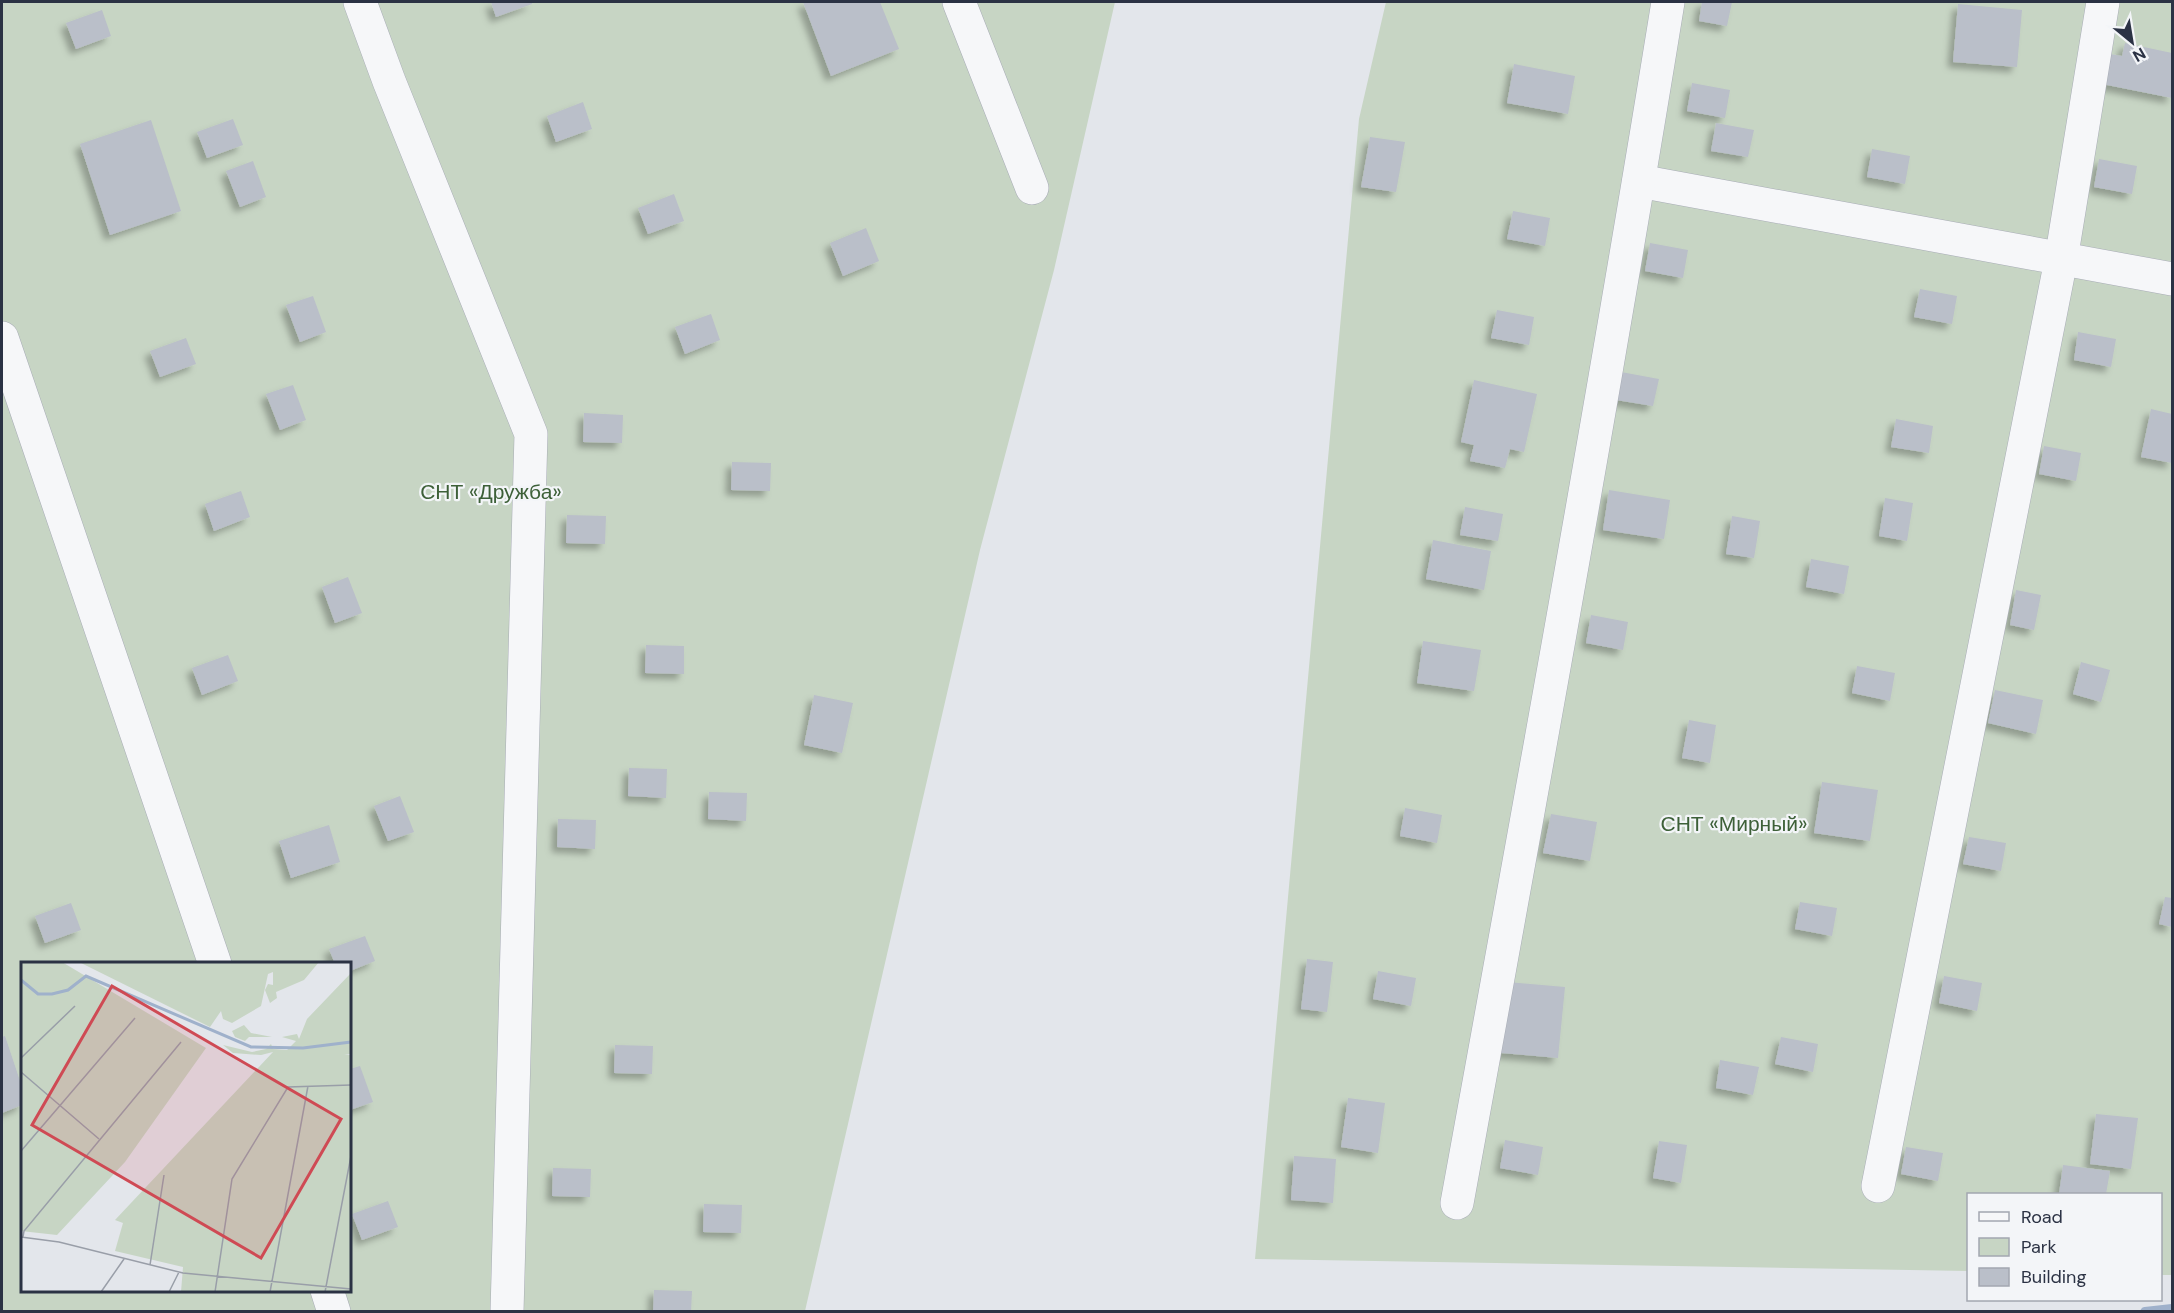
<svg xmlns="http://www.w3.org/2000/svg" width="2174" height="1313" font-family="'DM Sans',sans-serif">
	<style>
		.green { fill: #c7d5c4; fill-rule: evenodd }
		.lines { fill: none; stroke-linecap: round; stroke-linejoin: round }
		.stream { stroke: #9fb1cb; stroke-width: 10 }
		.building { fill: #babfc9; filter: url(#shadow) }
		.minor-casing { stroke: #a8acb6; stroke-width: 34 }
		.minor { stroke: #f6f7f9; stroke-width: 33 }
		.labels { text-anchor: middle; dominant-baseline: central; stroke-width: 4.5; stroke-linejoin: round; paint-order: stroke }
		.park-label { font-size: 21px; fill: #3d6038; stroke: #f3f5f8 }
		.inset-river { fill: none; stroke: #9fb1cb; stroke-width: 3 }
		.inset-road { fill: none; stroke: #999ea8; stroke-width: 1.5 }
		.view { fill: #cf4a54; fill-opacity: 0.15; stroke: #cf4a54; stroke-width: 3 }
		.inset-edge { fill: none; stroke: #2b3244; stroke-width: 3 }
	</style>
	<defs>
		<filter id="shadow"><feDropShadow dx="-5.5" dy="5.5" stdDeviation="3" flood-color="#0004"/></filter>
	</defs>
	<rect width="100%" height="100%" fill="#e3e6eb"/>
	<g class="green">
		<path d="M2 2H1115L1054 270 980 550 805 1311 2 1312ZM22 964H350V1290H22Z"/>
		<path d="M1386 2H2172V1275H2161L2160 1194H1968V1271L1255 1259 1359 119Z"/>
	</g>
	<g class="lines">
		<path class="stream" d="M2145 1312 2172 1309"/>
	</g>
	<g class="building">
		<path d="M491 2H532V4L496 17Z"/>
		<path d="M803 2H880L899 49 831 76Z"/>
		<path d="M1702 2H1732L1727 26 1699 21Z"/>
		<path d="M1958 4 2022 10 2017 67 1953 62Z"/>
		<path d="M102 10 111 36 76 49 66 23Z"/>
		<path d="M2125 43 2172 53V98L2097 83 2103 53 2122 56Z"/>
		<path d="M1514 64 1575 76 1568 114 1507 103Z"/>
		<path d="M1692 83 1730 90 1725 118 1687 111Z"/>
		<path d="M583 102 592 129 556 142 547 116Z"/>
		<path d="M233 119 243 145 207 158 197 132Z"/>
		<path d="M151 120 181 211 110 235 80 144Z"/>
		<path d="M1716 123 1754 130 1748 157 1711 151Z"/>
		<path d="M1370 137 1405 142 1396 192 1361 187Z"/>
		<path d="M1872 149 1910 156 1905 184 1867 177Z"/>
		<path d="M2099 159 2137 166 2132 194 2094 187Z"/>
		<path d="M253 161 266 197 240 207 226 171Z"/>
		<path d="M674 194 684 221 648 234 638 208Z"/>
		<path d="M1513 211 1550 218 1545 246 1507 239Z"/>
		<path d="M866 228 879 261 843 276 830 243Z"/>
		<path d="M1650 243 1688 250 1683 278 1645 271Z"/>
		<path d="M1920 289 1957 296 1952 324 1914 317Z"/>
		<path d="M313 296 326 332 300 342 286 305Z"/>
		<path d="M1497 310 1534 317 1529 345 1491 338Z"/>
		<path d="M711 314 720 340 685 354 675 327Z"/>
		<path d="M2078 332 2116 339 2111 367 2074 360Z"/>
		<path d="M186 338 196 364 160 377 150 351Z"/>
		<path d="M1621 372 1659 379 1653 406 1616 400Z"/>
		<path d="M1474 380 1537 394 1524 452 1510 449 1505 468 1470 461 1474 445 1461 442Z"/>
		<path d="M293 385 306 420 280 430 266 394Z"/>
		<path d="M2151 409 2172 414V463L2141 457Z"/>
		<path d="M584 413 623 415 622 443 583 442Z"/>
		<path d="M1896 419 1933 426 1929 453 1891 447Z"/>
		<path d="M2044 446 2081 453 2076 481 2039 474Z"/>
		<path d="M732 462 771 463 770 491 731 490Z"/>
		<path d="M1609 490 1670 500 1664 539 1603 530Z"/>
		<path d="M241 491 250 517 214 531 205 504Z"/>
		<path d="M1885 498 1913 503 1907 541 1879 536Z"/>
		<path d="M1465 507 1503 514 1498 541 1460 535Z"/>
		<path d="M567 515 606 516 605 544 566 543Z"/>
		<path d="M1732 516 1760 521 1754 558 1726 554Z"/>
		<path d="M1433 540 1491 551 1484 590 1426 579Z"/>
		<path d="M1811 559 1849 566 1844 594 1806 587Z"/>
		<path d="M348 577 362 613 335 623 322 587Z"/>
		<path d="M2016 590 2041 595 2034 630 2010 625Z"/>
		<path d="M1591 615 1628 622 1623 650 1586 643Z"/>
		<path d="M1423 641 1481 650 1474 691 1417 683Z"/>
		<path d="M646 645 684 646V674L645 673Z"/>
		<path d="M228 655 238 681 202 695 192 668Z"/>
		<path d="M2081 662 2110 670 2101 702 2073 694Z"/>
		<path d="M1857 666 1895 673 1890 701 1852 693Z"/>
		<path d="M1995 690 2043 700 2036 734 1988 723Z"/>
		<path d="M814 695 853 703 842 753 804 745Z"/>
		<path d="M1689 720 1716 725 1710 763 1682 758Z"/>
		<path d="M629 768 667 769 666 798 628 796Z"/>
		<path d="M1822 782 1878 790 1870 841 1814 833Z"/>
		<path d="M709 792 747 793 746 821 708 819Z"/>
		<path d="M400 796 414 832 388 841 374 806Z"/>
		<path d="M1405 808 1442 815 1437 843 1400 836Z"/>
		<path d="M1551 814 1597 822 1590 861 1543 853Z"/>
		<path d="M558 819 596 820 595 849 557 847Z"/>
		<path d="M329 825 340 862 291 878 279 841Z"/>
		<path d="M1969 837 2006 843 2001 871 1963 864Z"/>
		<path d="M2165 897 2172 898V927L2159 924Z"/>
		<path d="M1800 902 1837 908 1832 936 1795 929Z"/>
		<path d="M71 903 81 930 45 943 35 916Z"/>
		<path d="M365 936 375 961 350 971V964H335L329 949Z"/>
		<path d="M1307 959 1333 962 1327 1012 1301 1009Z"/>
		<path d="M1378 971 1416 978 1411 1006 1373 999Z"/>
		<path d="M1944 976 1982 983 1977 1011 1939 1003Z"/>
		<path d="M1507 982 1565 987 1558 1058 1501 1053Z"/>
		<path d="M5 1036 22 1087V1105L2 1113V1037Z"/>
		<path d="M1781 1037 1818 1044 1813 1072 1775 1064Z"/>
		<path d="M615 1045 653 1046 652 1074 614 1073Z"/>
		<path d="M1720 1060 1759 1067 1753 1095 1716 1088Z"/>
		<path d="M360 1066 373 1102 350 1110V1069Z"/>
		<path d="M1348 1098 1385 1103 1378 1153 1341 1147Z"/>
		<path d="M2096 1114 2138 1118 2131 1169 2090 1164Z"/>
		<path d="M1505 1140 1543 1147 1538 1175 1500 1168Z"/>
		<path d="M1659 1141 1687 1145 1681 1183 1653 1178Z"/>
		<path d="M1906 1147 1943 1153 1938 1181 1901 1174Z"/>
		<path d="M1294 1156 1336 1159 1333 1203 1291 1200Z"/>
		<path d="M2063 1165 2110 1171 2106 1194H2059Z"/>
		<path d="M553 1168 591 1169 590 1197 552 1196Z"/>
		<path d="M388 1201 398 1227 362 1240 352 1214Z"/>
		<path d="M704 1204 742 1205 741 1233 703 1232Z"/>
		<path d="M654 1290 692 1291 691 1312H653Z"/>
	</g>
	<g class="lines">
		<g class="minor-casing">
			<g id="minor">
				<path d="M360 2 389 81 531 434 507 1312"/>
				<path d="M959 2 1032 188"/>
				<path d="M1639 181 2172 279"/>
				<path d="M2 338 215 964"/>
				<path d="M1878 1186 2061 260 2103 2"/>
				<path d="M1457 1203C1530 803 1603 403 1668 2"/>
				<path d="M327 1290 334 1312"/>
			</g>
		</g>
		<use href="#minor" class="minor"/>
	</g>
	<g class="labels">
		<g class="park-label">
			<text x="491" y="492">СНТ «Дружба»</text>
			<text x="1734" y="824">СНТ «Мирный»</text>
		</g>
	</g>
	<g transform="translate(21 962)">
		<rect width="330" height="330" fill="#e3e6eb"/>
		<path d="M0 0H41L185 86 104 200 36 273 0 269ZM58 0H298L283 18 255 30 256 36 249 41 244 28 247 22 252 23V10L247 12 240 44 211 61 202 57 200 49 189 65ZM330 11V92H323L330 93V330H160L162 305 94 289 102 261 94 258 252 90 240 93 212 91 202 83 231 90 245 87 250 82 252 87 266 88 275 79 261 75 276 72 278 77 286 57ZM223 63 230 71 251 75H228L224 79 214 75 211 69Z" fill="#c7d5c4"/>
		<path class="inset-river" d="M0 18 17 32H31L47 28 65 14 230 85 282 86 330 80"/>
		<path class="inset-road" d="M0 96 54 44M0 110 78 177M0 189 114 56M0 275 38 280 162 311 330 327M2 275 3 269 160 80M129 303 143 213M80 330 103 297M148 330 158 310M194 330 211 217 267 125 330 123M249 330 287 124M304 330 330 194"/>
		<path class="view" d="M91 24 320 157 240 296 11 163Z"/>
		<rect width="330" height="330" class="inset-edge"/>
	</g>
	<rect width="2174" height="1313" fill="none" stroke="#2b3244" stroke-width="6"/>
	<rect x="1967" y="1193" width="195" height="108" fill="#f3f5f8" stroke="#a3a7b0" stroke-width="1.5"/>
	<rect x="1979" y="1212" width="30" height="9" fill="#f6f7f9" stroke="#a3a7b0" stroke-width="1.5"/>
	<text x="2021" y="1223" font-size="18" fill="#2b3244">Road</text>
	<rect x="1979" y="1238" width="30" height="18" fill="#c7d5c4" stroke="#a3a7b0" stroke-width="1.5"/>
	<text x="2021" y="1253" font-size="18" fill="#2b3244">Park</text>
	<rect x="1979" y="1268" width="30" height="18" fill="#babfc9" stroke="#a3a7b0" stroke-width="1.5"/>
	<text x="2021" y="1283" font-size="18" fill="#2b3244">Building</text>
	<g transform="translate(2132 42) rotate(150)" stroke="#f3f5f8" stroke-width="4.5" paint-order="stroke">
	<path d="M0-4.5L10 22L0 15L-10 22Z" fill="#2b3244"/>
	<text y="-9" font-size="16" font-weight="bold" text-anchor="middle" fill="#2b3244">N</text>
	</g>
</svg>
